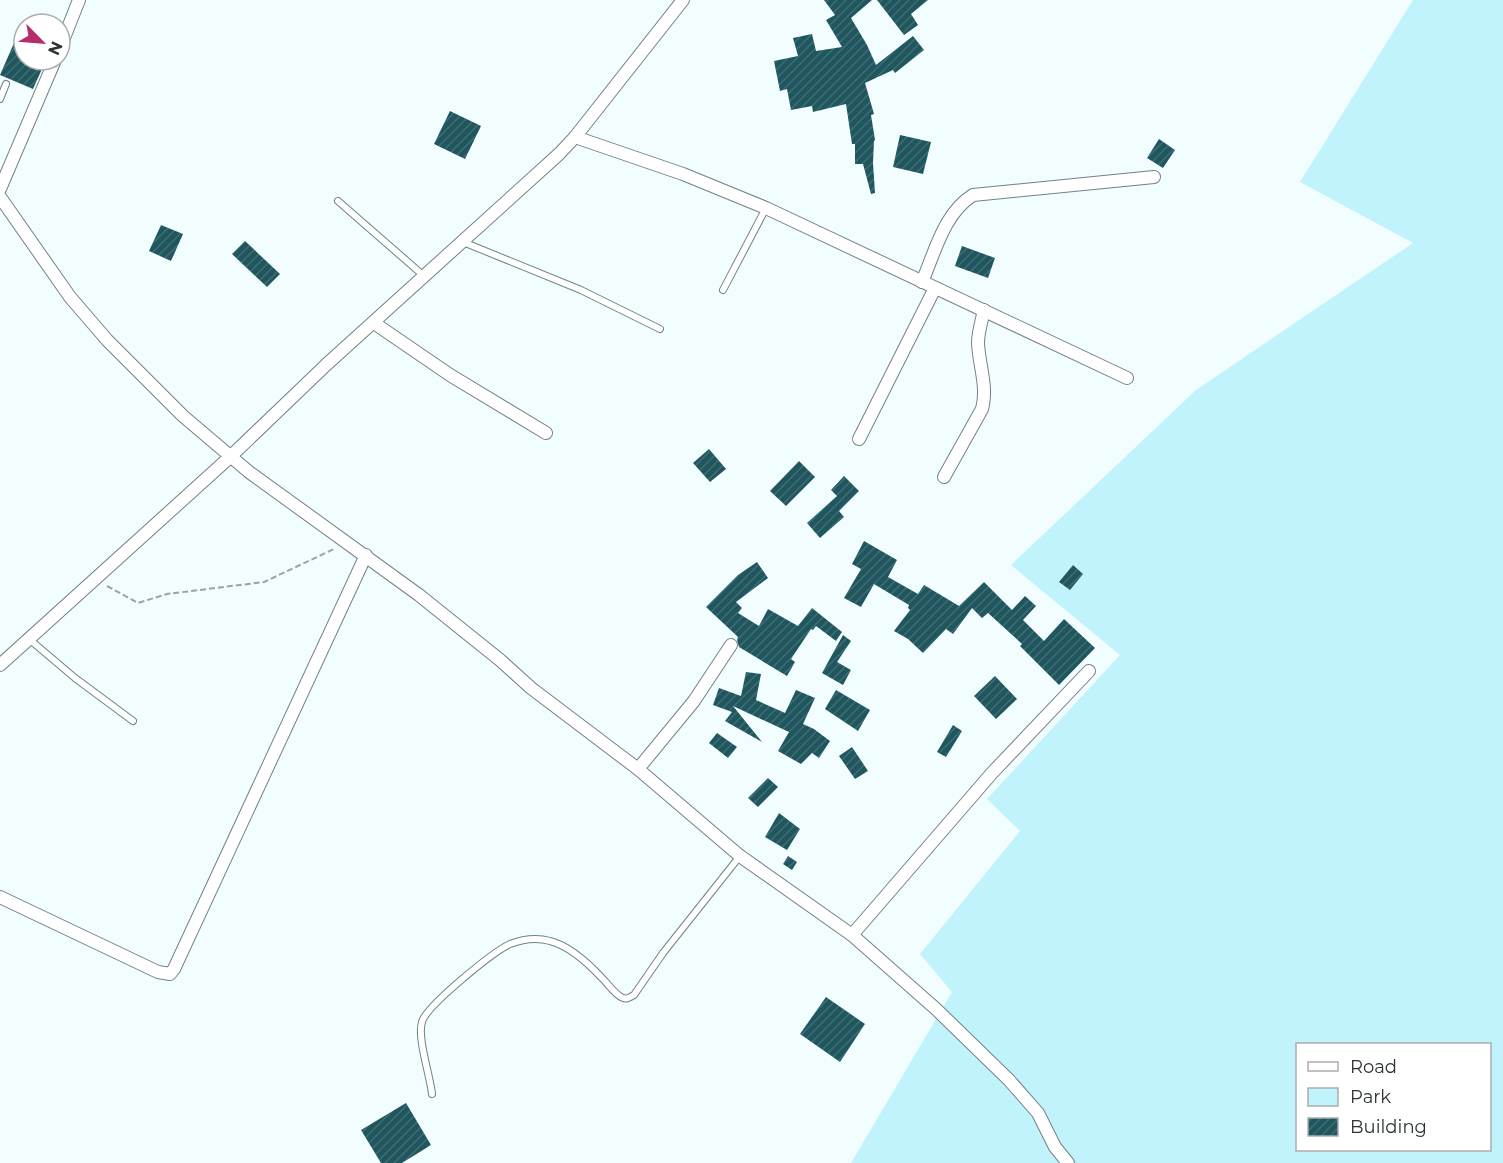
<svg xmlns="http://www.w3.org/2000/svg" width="1503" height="1163" font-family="Montserrat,sans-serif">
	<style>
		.green { fill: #c0f3fb; fill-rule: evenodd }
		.building { fill: url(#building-hatch) }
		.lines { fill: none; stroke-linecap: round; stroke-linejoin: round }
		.lane-casing { stroke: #718285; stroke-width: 8 }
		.street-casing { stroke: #718285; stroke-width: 14 }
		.path { stroke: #9aa4a6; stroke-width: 2; stroke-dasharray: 6 3; stroke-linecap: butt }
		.lane { stroke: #fff; stroke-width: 6 }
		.street { stroke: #fff; stroke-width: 12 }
	</style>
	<defs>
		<pattern id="building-hatch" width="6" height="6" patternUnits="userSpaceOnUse" patternTransform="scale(1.5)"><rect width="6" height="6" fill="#20575f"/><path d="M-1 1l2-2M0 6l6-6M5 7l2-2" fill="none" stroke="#406c73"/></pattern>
	</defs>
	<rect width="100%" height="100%" fill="#f1fdff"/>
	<path class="green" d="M1413 0H1503V1163H851L952 992 920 954 1020 831 987 799 1120 655 1011 565 1196 390 1413 243 1300 182ZM1298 1044H1490V1150H1298Z"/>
	<g class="building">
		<path d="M824 0H872L851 18 867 45 876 65 913 36 924 50 895 73 893 70 865 83 874 114 871 115 875 140 874 141 873 163 875 193 871 194 863 164H855V144H852L846 104 813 112 812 106 791 110 787 89 780 91 774 61 798 56 793 38 812 34 816 51 842 47 826 20 835 15Z"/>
		<path d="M877 0H928L911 14 918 25 904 35Z"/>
		<path d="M14 43 24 47V60H46L33 89 0 75Z"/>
		<path d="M450 111 481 126 465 159 434 144Z"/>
		<path d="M900 135 931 142 923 174 893 167Z"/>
		<path d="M1159 139 1175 150 1163 168 1147 158Z"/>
		<path d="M161 225 183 234 171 261 149 251Z"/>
		<path d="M245 241 280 274 267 287 232 254Z"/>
		<path d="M962 246 995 258 988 278 955 266Z"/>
		<path d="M709 449 726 469 710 482 693 463Z"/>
		<path d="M799 461 815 477 786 506 770 491Z"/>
		<path d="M844 476 859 491 839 511 844 517 820 538 807 523 837 496 831 490Z"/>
		<path d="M864 541 897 560 888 577 918 594 924 585 959 606 984 582 1012 610 1025 596 1036 606 1023 620 1044 641 1064 619 1095 648 1059 685 1020 646 1022 644 988 613 982 618 972 608 953 634 946 629 923 653 908 639 894 631 910 610 908 608 909 605 874 584 861 607 844 598 861 569 852 564Z"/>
		<path d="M757 562 768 578 736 602 742 608 738 613 759 626 768 609 798 626 812 608 842 632 836 641 816 626 813 630 811 629 791 659 795 662 787 676 739 647 737 640 738 637 706 607 738 575Z"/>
		<path d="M1073 565 1083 574 1070 590 1059 582Z"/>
		<path d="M843 635 851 641 837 662 851 670 843 685 822 673Z"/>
		<path d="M746 672 761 674 756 700 785 713 796 690 815 698 803 724 814 729 830 741 819 758 812 753 801 764 778 751 789 732 733 706 762 742 725 721 732 712 713 705 719 688 741 696Z"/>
		<path d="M995 676 1017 699 996 719 974 696Z"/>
		<path d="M836 690 870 710 858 731 825 709Z"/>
		<path d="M953 725 962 731 946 757 937 752Z"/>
		<path d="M717 733 737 747 728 758 709 743Z"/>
		<path d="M852 747 868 771 855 779 839 756Z"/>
		<path d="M768 778 778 787 758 807 748 798Z"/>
		<path d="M779 813 800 829 787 850 765 837Z"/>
		<path d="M788 856 797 862 792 870 783 864Z"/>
		<path d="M826 997 865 1024 840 1062 800 1034Z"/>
		<path d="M406 1103 431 1145 402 1163H381L361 1130Z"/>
	</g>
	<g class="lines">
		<g class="lane-casing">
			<g id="lane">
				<path d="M0 99 6 84"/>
				<path d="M338 201 424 276"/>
				<path d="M463 242 581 290 660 329"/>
				<path d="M723 290 766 208"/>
				<path d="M29 639 75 678 133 721"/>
				<path d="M432 1094C430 1075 417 1038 422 1022 426 1006 493 952 510 944 523 939 536 937 550 941 570 946 588 963 602 978 608 984 614 993 621 997 626 1000 629 998 634 995L663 953 740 856"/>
			</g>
		</g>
		<g class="street-casing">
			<g id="street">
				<path d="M60 48 79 0"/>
				<path d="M575 137 683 174 766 208 1127 378"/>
				<path d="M0 189 55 60"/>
				<path d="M0 197 70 297 107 340 183 416 249 472 419 595 500 660 531 688 638 769 740 856 852 935 936 1009 1009 1080 1038 1113 1055 1147 1068 1163"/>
				<path d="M922 282C935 252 944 213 973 195L1154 177"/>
				<path d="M374 323 450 375 546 433"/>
				<path d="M859 439 935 288"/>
				<path d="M944 477 982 409C988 386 979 366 978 343 978 332 982 320 984 310"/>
				<path d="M0 665 230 457 327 364 559 154 575 137 683 0"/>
				<path d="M638 769 694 701 731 645"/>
				<path d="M0 897 158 972 170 974 174 969 366 555"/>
				<path d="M852 935 992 773 1089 671"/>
			</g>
		</g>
		<path class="path" d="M107 586 138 603 167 594 264 582 334 549"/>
		<use href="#lane" class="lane"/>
		<use href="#street" class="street"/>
	</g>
	<rect x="1296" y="1043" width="195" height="108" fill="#ffffff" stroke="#abadae" stroke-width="1.5"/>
	<rect x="1308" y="1062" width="30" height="9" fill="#ffffff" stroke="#abadae" stroke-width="1.5"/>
	<text x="1350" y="1073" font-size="18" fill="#2c3335">Road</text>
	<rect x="1308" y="1088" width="30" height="18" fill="#c0f3fb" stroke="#abadae" stroke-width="1.5"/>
	<text x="1350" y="1103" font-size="18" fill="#2c3335">Park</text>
	<rect x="1308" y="1118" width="30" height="18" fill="url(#building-hatch)" stroke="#abadae" stroke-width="1.5"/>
	<text x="1350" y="1133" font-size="18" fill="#2c3335">Building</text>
	<g transform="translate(42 42) rotate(115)"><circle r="28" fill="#ffffff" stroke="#abadae" stroke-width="1.5"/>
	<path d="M0-4.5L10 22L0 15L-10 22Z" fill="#b52c69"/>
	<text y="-9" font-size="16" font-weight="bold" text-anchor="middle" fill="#2c3335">N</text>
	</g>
</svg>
